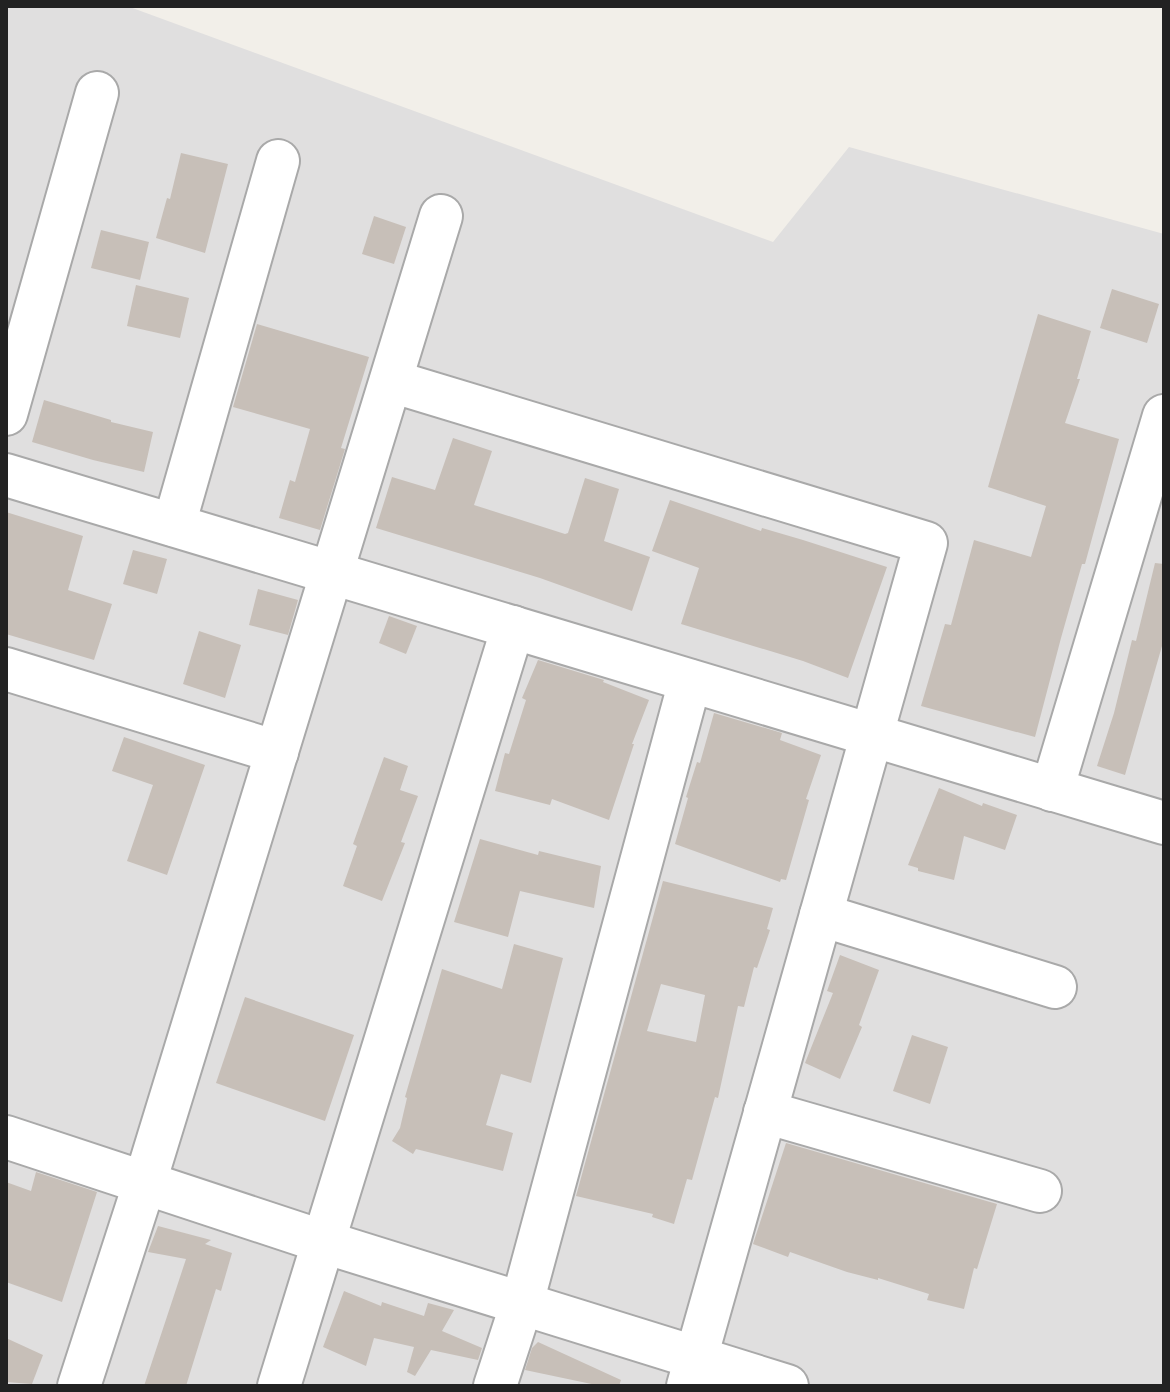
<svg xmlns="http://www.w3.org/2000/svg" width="1170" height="1392" font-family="'Fira Sans Condensed',sans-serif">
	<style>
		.residential { fill: #e0dfdf }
		.building { fill: #c7bfb8; fill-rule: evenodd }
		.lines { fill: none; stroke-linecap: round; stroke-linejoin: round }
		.minor-casing { stroke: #a9a9a9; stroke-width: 46 }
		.minor { stroke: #fff; stroke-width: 42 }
	</style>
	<rect width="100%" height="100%" fill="#f2efe9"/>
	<path class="residential" d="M6 6H127L773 242 849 147 1164 234V1386H6Z"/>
	<g class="building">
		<path d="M181 153 228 164 205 253 156 238 167 198 170 199Z"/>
		<path d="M374 216 406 227 394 264 362 254Z"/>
		<path d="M101 230 149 242 140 280 91 268Z"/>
		<path d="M136 285 189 298 180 338 127 326Z"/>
		<path d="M1112 289 1159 304 1147 343 1100 328Z"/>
		<path d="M1038 314 1091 331 1077 379H1080L1065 423 1119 439 1085 564H1082L1061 638 1035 737 921 706 945 624 951 625 974 540 1031 557 1046 506 988 487Z"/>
		<path d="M257 324 369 357 341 448 345 449 320 530 279 518 290 480 295 482 310 429 233 407Z"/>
		<path d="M44 400 111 420V422L153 432 144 472 93 460 32 442Z"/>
		<path d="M453 438 492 451 474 505 565 534 568 533 585 478 619 489 604 541 650 557 632 611 540 578 376 528 392 477 435 490Z"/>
		<path d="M670 500 761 531 762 528 803 540 887 567 848 678 803 661 681 624 699 568 652 551Z"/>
		<path d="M6 512 83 536 68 590 112 604 94 660 6 634Z"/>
		<path d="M133 550 167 559 157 594 123 584Z"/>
		<path d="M1155 563 1164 564V639L1125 775 1097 766 1114 713 1132 640 1136 641Z"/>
		<path d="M258 589 298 600 288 635 249 625Z"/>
		<path d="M389 616 417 626 406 654 379 643Z"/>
		<path d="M199 631 241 645 225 698 183 684Z"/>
		<path d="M538 660 604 680 603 682 649 700 632 744H634L609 820 552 799 550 805 495 791 505 753 509 754 526 700 522 698Z"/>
		<path d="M714 713 782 733 780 740 821 755 806 799 809 800 786 880 781 879 780 882 675 844 688 798 686 797 697 762 700 763Z"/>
		<path d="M124 737 205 765 167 875 127 861 153 785 112 771Z"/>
		<path d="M384 757 408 766 400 790 418 796 401 842 405 843 382 901 343 886 357 846 353 844Z"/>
		<path d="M939 788 982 806 983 803 1017 815 1005 850 964 836 954 880 918 871V868L908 865Z"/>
		<path d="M480 839 538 855 539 851 601 866 594 908 520 891 508 937 454 922Z"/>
		<path d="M663 881 773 908 767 929 770 930 757 968 754 967 744 1007 738 1006 718 1098 715 1097 692 1180 687 1179 674 1224 652 1217 653 1214 576 1196ZM661 984 705 995 696 1042 647 1031Z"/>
		<path d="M514 944 563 958 531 1083 501 1074 486 1125 513 1133 503 1171 416 1149 413 1154 392 1141 400 1128 407 1098 405 1097 442 969 502 989Z"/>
		<path d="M840 955 879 970 859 1025 862 1027 840 1079 805 1063 833 993 827 991Z"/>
		<path d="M245 997 354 1035 325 1121 216 1083Z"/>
		<path d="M912 1035 948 1047 930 1104 893 1091Z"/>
		<path d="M786 1143 997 1204 977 1269 974 1268 964 1309 927 1300 929 1294 878 1278V1280L847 1272 790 1252 788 1257 753 1244Z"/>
		<path d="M36 1172 97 1192 62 1302 6 1282V1182L31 1191Z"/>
		<path d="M158 1226 211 1240 205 1244 232 1253 221 1291 216 1289 186 1386H144L186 1259 148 1252Z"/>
		<path d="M344 1291 381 1306 382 1302 424 1316 428 1303 454 1310 442 1331 482 1348 478 1360 431 1350 415 1376 407 1372 414 1347 374 1338 366 1366 323 1347Z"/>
		<path d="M6 1338 43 1355 32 1384 6 1382Z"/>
		<path d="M538 1342 621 1380 619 1386H601L525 1370 532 1348Z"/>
	</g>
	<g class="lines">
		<g class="minor-casing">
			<g id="minor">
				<path d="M391 381 926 543 688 1386"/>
				<path d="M6 414 97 93"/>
				<path d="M6 475 1164 823"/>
				<path d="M174 525 278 161"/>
				<path d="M6 669 277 752"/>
				<path d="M1052 790 1164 416"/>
				<path d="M821 915 1055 987"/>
				<path d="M765 1112 1040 1191"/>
				<path d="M6 1137 324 1242 787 1386"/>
				<path d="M79 1386 145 1182 441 216"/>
				<path d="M279 1386 513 627"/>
				<path d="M495 1386 522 1303 690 681"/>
			</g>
		</g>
		<use href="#minor" class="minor"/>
	</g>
	<rect width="1170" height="1392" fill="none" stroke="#222222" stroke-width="16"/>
</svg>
